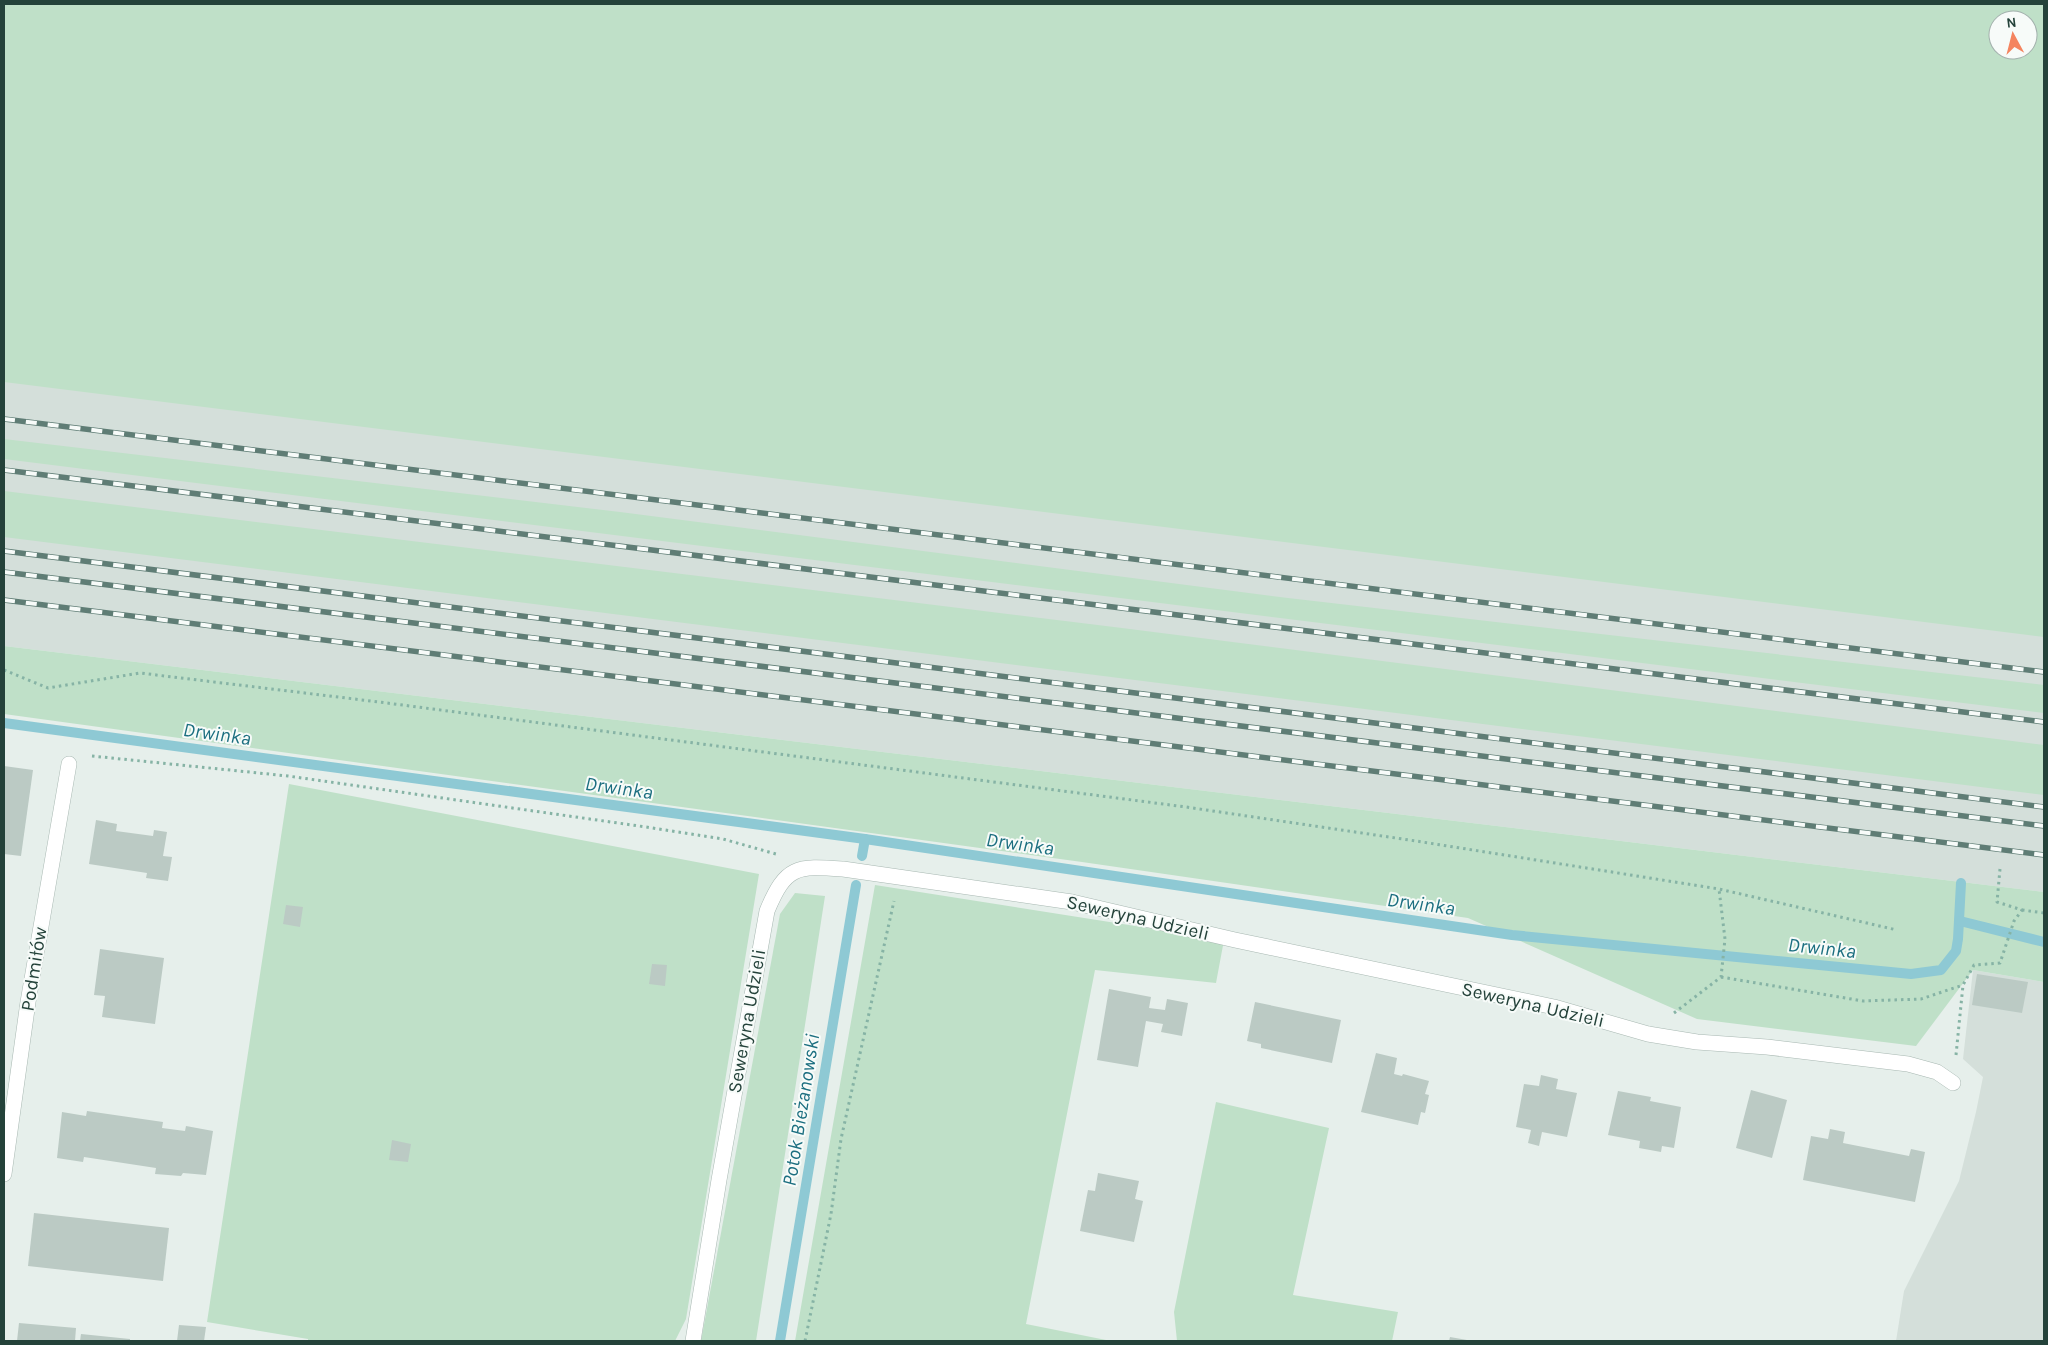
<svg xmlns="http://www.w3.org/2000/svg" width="2048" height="1345" font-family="Karla,sans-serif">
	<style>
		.built { fill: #d4dfda; fill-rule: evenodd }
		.green { fill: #bfe0c8; fill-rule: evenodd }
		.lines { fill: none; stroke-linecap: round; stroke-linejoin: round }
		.stream { stroke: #8ec9d4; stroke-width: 10 }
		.building { fill: #bbcac4 }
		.minor-casing { stroke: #a8b8b2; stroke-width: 16 }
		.path { stroke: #86b3a5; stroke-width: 3; stroke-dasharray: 2.5 4; stroke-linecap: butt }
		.minor { stroke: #fff; stroke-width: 15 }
		.rail-casing { stroke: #5f7d75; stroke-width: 5.5 }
		.rail { stroke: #f7fbf9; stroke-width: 4; stroke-dasharray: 11; stroke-linecap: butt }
		.labels { text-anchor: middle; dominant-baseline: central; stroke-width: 4; stroke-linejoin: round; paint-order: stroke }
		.street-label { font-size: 19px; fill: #24423a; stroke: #f7fbf9 }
		.water-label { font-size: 20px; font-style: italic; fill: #1c6f80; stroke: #f7fbf9 }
	</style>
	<rect width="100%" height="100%" fill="#e6efeb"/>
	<g class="built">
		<path d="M4 4H2044V892L4 646ZM1998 20H2028V50H1998Z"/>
		<path d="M1973 970 2044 982V1341H1896L1904 1291 1959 1181 1976 1112 1983 1077 1963 1059Z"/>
	</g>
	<g class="green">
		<path d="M4 4H2044V637L4 382ZM1998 20H2028V50H1998Z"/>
		<path d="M4 439 620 512 1288 598 2044 685V713L4 459Z"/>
		<path d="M4 491 1114 627 2044 745V795L4 537Z"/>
		<path d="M4 646 2044 892V982L1973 970 1916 1046 1697 1019 1468 918 1082 862 4 714Z"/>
		<path d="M289 784 759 874 686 1319 675 1341H308V1339L207 1322Z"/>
		<path d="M875 885 1224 940 1216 983 1095 970 1026 1324 1111 1341H795Z"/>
		<path d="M795 893 825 896 756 1341H701L780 914Z"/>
		<path d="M1216 1102 1329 1128 1293 1295 1398 1312 1392 1341H1177L1174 1312Z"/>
	</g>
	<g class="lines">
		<g class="stream">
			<path d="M4 723 865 839 1512 935 1911 974 1941 970 1956 951 1958 939 1961 883"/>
			<path d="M862 856 865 839"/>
			<path d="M1960 921 2044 942"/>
			<path d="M780 1341 856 885"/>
		</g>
	</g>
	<g class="building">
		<path d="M4 766 33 770 21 856 4 854Z"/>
		<path d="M96 820 117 824 116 831 153 836 154 830 167 832 163 856 172 857 168 881 146 878 147 873 89 864Z"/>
		<path d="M286 905 303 907 300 927 283 924Z"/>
		<path d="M100 949 164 958 155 1024 102 1017 105 996 94 995Z"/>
		<path d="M652 964 667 965 665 986 649 984Z"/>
		<path d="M1977 974 2028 982 2022 1013 1972 1005Z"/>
		<path d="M1109 989 1151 997 1149 1008 1165 1010 1167 999 1188 1003 1182 1036 1161 1032 1163 1024 1146 1021 1138 1067 1097 1060Z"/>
		<path d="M1255 1002 1341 1020 1332 1063 1261 1048V1044L1247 1041Z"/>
		<path d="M1376 1053 1397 1058 1394 1074 1402 1076 1403 1074 1429 1081 1425 1094 1429 1095 1425 1113 1421 1112 1418 1125 1361 1112Z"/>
		<path d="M1541 1075 1558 1079 1556 1089 1577 1093 1567 1137 1542 1132 1539 1146 1528 1143 1531 1130 1516 1127 1524 1084 1539 1086Z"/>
		<path d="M1751 1090 1787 1100 1772 1158 1736 1148Z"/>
		<path d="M1618 1091 1651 1097 1650 1101 1681 1107 1674 1148 1662 1146 1661 1152 1639 1148 1640 1141 1608 1135Z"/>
		<path d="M87 1111 163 1122 162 1128 185 1131 186 1126 213 1131 206 1175 183 1173 181 1176 155 1174 156 1168 84 1157 83 1162 57 1158 62 1112 86 1116Z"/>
		<path d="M1830 1129 1845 1132 1843 1143 1909 1156 1911 1149 1925 1152 1915 1202 1803 1180 1811 1136 1828 1139Z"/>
		<path d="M392 1140 411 1144 408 1162 389 1160Z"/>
		<path d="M1098 1173 1139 1181 1135 1199 1143 1201 1134 1242 1080 1231 1088 1190 1095 1191Z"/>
		<path d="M34 1213 169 1228 163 1281 28 1266Z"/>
		<path d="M19 1323 76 1328 75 1341H17Z"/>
		<path d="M179 1325 206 1327 204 1341H177Z"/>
		<path d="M81 1334 130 1339V1341H80Z"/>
		<path d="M1450 1337 1467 1340V1341H1449Z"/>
	</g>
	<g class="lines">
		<g class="minor-casing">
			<g id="minor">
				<path d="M4 1174 28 1002 69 764"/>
				<path d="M693 1341 719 1180 767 911C786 865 797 866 843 869L1072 902 1235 940 1554 1007 1648 1034 1697 1042 1767 1047 1908 1064 1937 1072 1953 1083"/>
			</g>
		</g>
		<g class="path">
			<path d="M4 670 48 688 140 673 379 702 1186 807 1416 841 1719 889 1897 930"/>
			<path d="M92 756 288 776 646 827 723 839 776 854"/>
			<path d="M2022 910 2044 913"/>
			<path d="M1721 977 1863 1001 1921 999 1963 985"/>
			<path d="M1674 1013 1721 977 1725 939 1719 889"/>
			<path d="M1956 1055 1963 985 1974 965 2000 963 2014 921 2022 910 1997 902 2000 869"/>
			<path d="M805 1341 831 1214 841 1139 894 901"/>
		</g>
		<use href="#minor" class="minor"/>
		<g class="rail-casing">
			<g id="rail">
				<path d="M4 419 2044 672"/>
				<path d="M4 470 2044 722"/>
				<path d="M4 551 2044 807"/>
				<path d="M4 572 2044 826"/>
				<path d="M4 600 2044 855"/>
			</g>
		</g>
		<use href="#rail" class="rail"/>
	</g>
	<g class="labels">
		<g class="street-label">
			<text transform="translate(1138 918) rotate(13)">Seweryna Udzieli</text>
			<text transform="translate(34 969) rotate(-81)">Podmiłów</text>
			<text transform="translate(1533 1005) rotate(13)">Seweryna Udzieli</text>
			<text transform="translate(747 1021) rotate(-80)">Seweryna Udzieli</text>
		</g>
		<g class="water-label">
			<text transform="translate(217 734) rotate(8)">Drwinka</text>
			<text transform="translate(619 788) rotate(8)">Drwinka</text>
			<text transform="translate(1020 844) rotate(8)">Drwinka</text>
			<text transform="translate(1421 904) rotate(8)">Drwinka</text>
			<text transform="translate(1822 948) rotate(6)">Drwinka</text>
			<text transform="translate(801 1110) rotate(-81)">Potok Bieżanowski</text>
		</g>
	</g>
	<rect width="2048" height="1345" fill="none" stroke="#24423a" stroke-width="10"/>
	<g transform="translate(2013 35) rotate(353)"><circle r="24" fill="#f7fbf9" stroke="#a3b1ad"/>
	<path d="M0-4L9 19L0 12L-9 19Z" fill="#f4845f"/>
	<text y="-8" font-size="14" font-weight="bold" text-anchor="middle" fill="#24423a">N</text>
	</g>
</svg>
